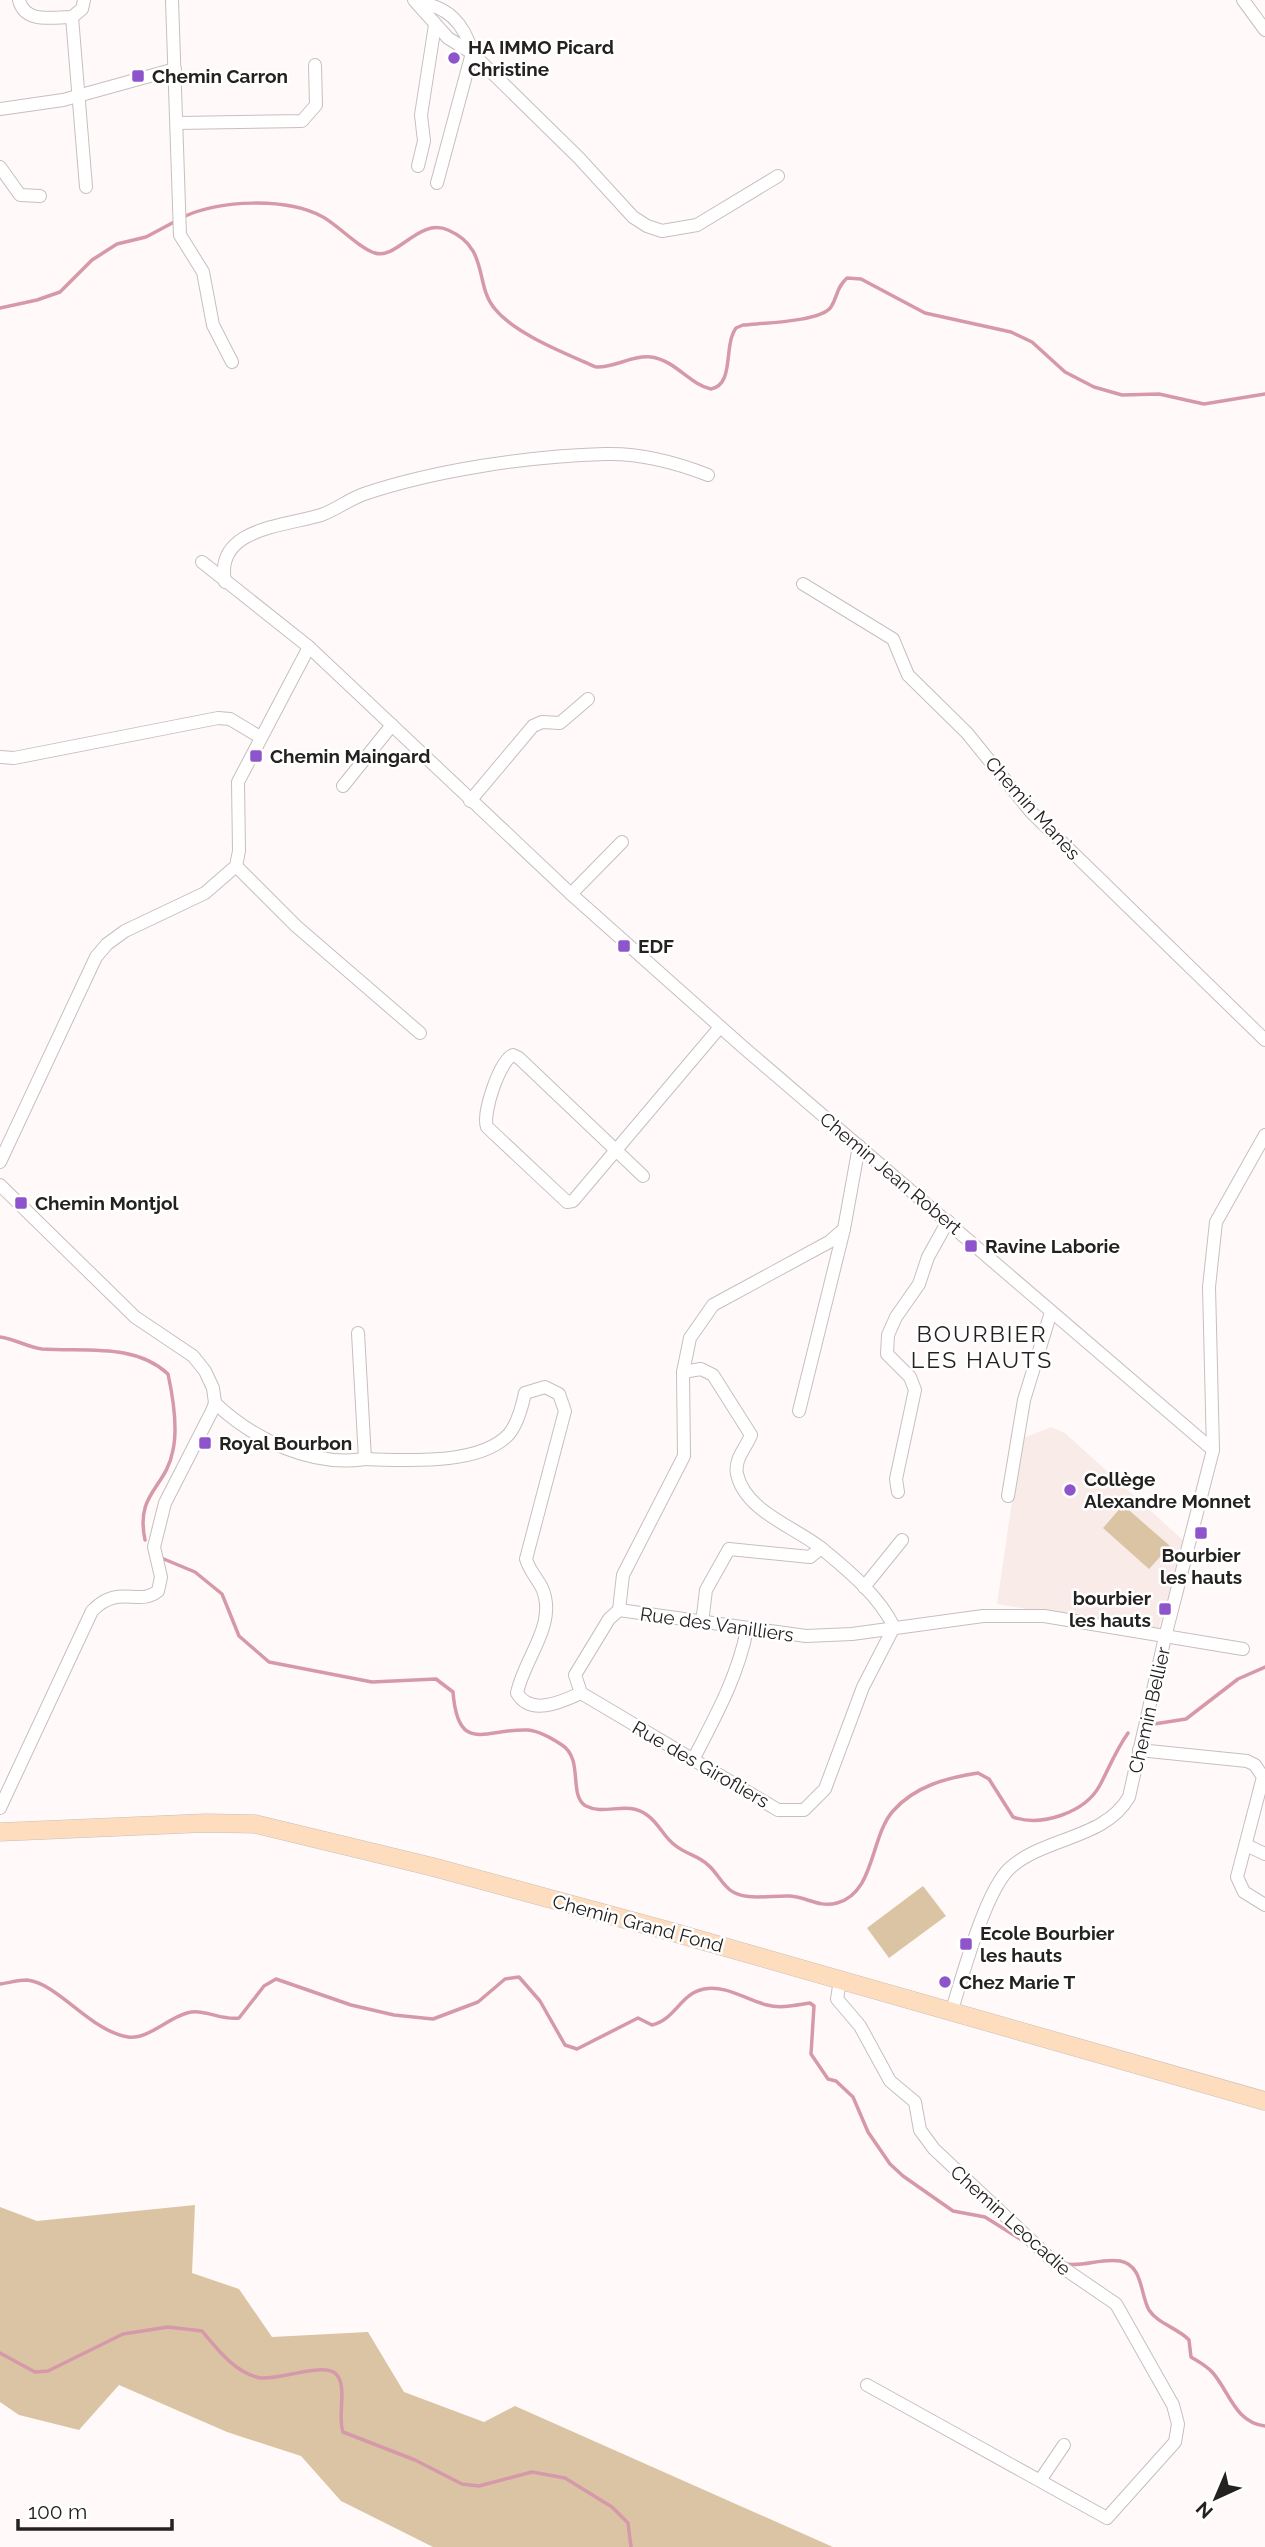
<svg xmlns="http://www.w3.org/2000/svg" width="1265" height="2547" font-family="Raleway,sans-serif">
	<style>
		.built { fill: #f9ece8 }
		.green { fill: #dbc4a4 }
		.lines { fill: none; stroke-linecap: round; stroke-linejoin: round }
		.stream { stroke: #d699aa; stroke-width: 3.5 }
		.street-casing { stroke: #c6bfbd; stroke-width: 14 }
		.secondary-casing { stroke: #c6bfbd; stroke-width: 19 }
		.street { stroke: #fff; stroke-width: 12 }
		.secondary { stroke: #feddbe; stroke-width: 18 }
		.poi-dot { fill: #8d54cb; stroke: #fff; stroke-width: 2.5 }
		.labels { text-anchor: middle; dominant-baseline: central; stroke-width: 5; stroke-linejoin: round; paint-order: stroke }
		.poi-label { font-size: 19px; font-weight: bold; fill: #242221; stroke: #fff; text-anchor: start }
		.street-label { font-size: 19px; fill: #242221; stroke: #fff }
		.quarter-label { font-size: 23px; letter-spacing: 2px; fill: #242221; stroke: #fff }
	</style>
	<rect width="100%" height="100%" fill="#fffaf9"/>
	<path class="built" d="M1051 1427 1065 1433 1184 1541 1158 1631 997 1604 1021 1439Z"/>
	<g class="green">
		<path d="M1123 1505 1170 1546 1149 1569 1103 1528Z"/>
		<path d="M923 1886 946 1916 889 1958 867 1928Z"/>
		<path d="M195 2205 192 2273 239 2289 272 2337 368 2332 404 2392 484 2422 515 2406 833 2547H433L341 2501 301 2456 227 2432 119 2385 79 2430 19 2415 0 2402V2207L37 2221Z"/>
	</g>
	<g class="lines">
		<g class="stream">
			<path d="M183 217C220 200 286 197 323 217 339 226 360 249 375 253 397 260 419 217 448 230 490 248 474 285 495 309 515 334 567 354 596 367 615 368 631 355 651 357 675 360 689 384 711 389 735 384 723 346 736 328L743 325C761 323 821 322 831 307 838 296 836 288 847 278L861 279 925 313 1011 332 1032 342 1065 372 1094 387 1122 395 1159 394 1204 404 1265 394"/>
			<path d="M0 308 37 300 60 292 92 260 117 244 146 237 176 221"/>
			<path d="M0 1337C15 1339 27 1347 42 1349 85 1352 135 1343 168 1374 173 1397 178 1427 173 1450 166 1489 135 1492 145 1540"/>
			<path d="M159 1557 195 1572 222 1594 239 1636 269 1662 372 1682 436 1679 453 1692C458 1756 486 1728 528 1730 540 1731 553 1739 562 1745 584 1759 568 1796 586 1806 605 1816 627 1800 647 1815 659 1823 664 1838 676 1846 686 1854 699 1856 708 1865 717 1872 723 1887 733 1892 750 1901 772 1895 790 1896 807 1897 819 1908 837 1903 875 1893 870 1837 893 1811 915 1786 946 1778 978 1773L989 1779 1013 1817C1041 1827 1085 1813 1100 1785 1109 1768 1116 1750 1128 1733"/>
			<path d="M1154 1724 1186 1719 1238 1679 1265 1667"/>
			<path d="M0 1984C8 1983 18 1980 27 1980 58 1983 90 2031 128 2037 147 2040 168 2018 187 2013 205 2008 221 2021 239 2018L264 1986 276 1979 351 2005 394 2015 433 2019 478 2002 505 1979 519 1977 540 2001 565 2045 577 2049 638 2018 652 2025C675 2020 681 1993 704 1989 727 1985 746 2000 767 2005 781 2009 796 2005 810 2003L814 2006 811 2054 828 2079 836 2081 853 2097 868 2132 890 2164 903 2176 953 2211 985 2217 1025 2242"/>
			<path d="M1065 2264C1084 2267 1101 2258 1120 2261 1143 2265 1140 2294 1149 2310 1158 2324 1178 2328 1189 2340L1191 2357C1199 2362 1207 2366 1213 2373 1230 2393 1235 2422 1265 2426"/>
			<path d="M0 2353 35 2372 48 2371 123 2334 168 2327 202 2331C217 2349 236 2374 261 2378 279 2380 324 2362 336 2374 348 2386 337 2417 343 2432L415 2460 462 2484 479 2486 532 2472 565 2478 612 2507 628 2523 631 2547"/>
		</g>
		<g class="street-casing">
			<g id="street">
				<path d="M19 0C25 24 52 17 72 17L82 9 84 0"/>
				<path d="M172 0 180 235 203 272 213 325 232 362"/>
				<path d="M414 0 448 38 472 53 579 158 633 217 647 226 662 231 697 225 778 176"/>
				<path d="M1243 0 1265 30"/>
				<path d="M417 3C447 5 465 24 472 53L437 183"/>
				<path d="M72 17 86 187"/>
				<path d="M0 109 63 100 175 69"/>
				<path d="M177 123 302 121 316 105 315 65"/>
				<path d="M418 166 424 141 421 115 435 25"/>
				<path d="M0 167 20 195 40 196"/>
				<path d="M202 562 309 647 571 894 743 1047 1213 1450"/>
				<path d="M225 582C214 528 285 526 321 515 336 510 349 499 364 494 435 470 530 456 605 454 641 453 675 462 708 475"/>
				<path d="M803 584 893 639 908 675 967 733 1031 812 1265 1040"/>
				<path d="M0 757 14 758 218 718 230 719 260 737"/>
				<path d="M343 786 392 725"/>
				<path d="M470 801 533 726 542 722 560 723 588 699"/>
				<path d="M236 866 296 926 420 1033"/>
				<path d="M571 894 622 842"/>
				<path d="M0 1162 96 957 107 944 125 931 205 893 236 866 239 851 238 782 309 647"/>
				<path d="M643 1176 519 1058 513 1055C500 1060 482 1113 487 1127L567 1202 573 1201 720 1027"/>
				<path d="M0 1185 135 1317 193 1356 205 1371 213 1388 215 1403 212 1411 165 1503 154 1547 161 1577 158 1591C139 1607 119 1583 92 1611L0 1808"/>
				<path d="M215 1403C254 1440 312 1467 365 1459L358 1333"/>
				<path d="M799 1411 844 1229 859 1146"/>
				<path d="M365 1459C405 1460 480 1466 509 1434 518 1423 522 1407 525 1393L545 1387 559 1394 565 1411 526 1559C529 1570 537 1578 542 1588 558 1624 524 1658 517 1693 531 1717 563 1701 581 1693"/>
				<path d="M898 1492 896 1479 915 1390 910 1377 887 1354 888 1335 896 1317 919 1284 928 1257 948 1221"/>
				<path d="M1008 1496 1024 1400 1051 1312"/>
				<path d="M864 1587 902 1540"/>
				<path d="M619 1610 609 1619 575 1675 581 1693 778 1810H804L825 1789 863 1687 894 1627C879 1596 848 1570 821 1548 795 1527 745 1511 737 1474 734 1459 746 1448 751 1435L713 1375 701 1369 683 1372"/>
				<path d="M619 1610 806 1636 852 1634 983 1616H1044L1243 1649"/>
				<path d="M619 1610 623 1575 684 1456 683 1372 690 1338 713 1305 829 1242 844 1229"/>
				<path d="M702 1623 706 1590 729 1549 810 1557 821 1548"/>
				<path d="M1139 1750 1247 1761 1255 1765 1263 1777 1237 1877 1244 1892 1265 1905"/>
				<path d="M694 1758C716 1715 737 1678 747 1630"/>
				<path d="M1246 1845 1265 1854"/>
				<path d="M840 1980 837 1999 860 2026 890 2081 915 2102 920 2130 934 2149 1053 2261 1116 2304 1173 2405 1178 2424 1175 2442 1107 2518 867 2385"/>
				<path d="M951 2013C962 1978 985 1891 1010 1868 1044 1837 1105 1839 1129 1797L1165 1637 1213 1450 1209 1287 1216 1222 1265 1135"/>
				<path d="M1041 2479 1064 2445"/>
			</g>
		</g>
		<g class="secondary-casing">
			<path id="secondary" d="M0 1832 206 1823 255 1824 433 1867 665 1930 1265 2101"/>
		</g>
		<use href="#street" class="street"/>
		<use href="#secondary" class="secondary"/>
	</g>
	<g class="poi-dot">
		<circle cx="454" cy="58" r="7"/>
		<rect x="131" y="69" width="14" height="14" rx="3.5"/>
		<rect x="249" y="749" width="14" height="14" rx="3.5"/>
		<rect x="617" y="939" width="14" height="14" rx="3.5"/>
		<rect x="14" y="1196" width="14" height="14" rx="3.5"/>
		<rect x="964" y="1239" width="14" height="14" rx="3.5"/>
		<rect x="198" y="1436" width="14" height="14" rx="3.5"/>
		<circle cx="1070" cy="1490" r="7"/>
		<rect x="1194" y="1526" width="14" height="14" rx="3.5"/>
		<rect x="1158" y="1602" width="14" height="14" rx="3.5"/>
		<rect x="959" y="1937" width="14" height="14" rx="3.5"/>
		<circle cx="945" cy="1982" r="7"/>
	</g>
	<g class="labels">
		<g class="poi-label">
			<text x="468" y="47">HA IMMO Picard<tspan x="468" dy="22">Christine</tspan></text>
			<text x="152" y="76">Chemin Carron</text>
			<text x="270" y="756">Chemin Maingard</text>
			<text x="638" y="946">EDF</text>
			<text x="35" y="1203">Chemin Montjol</text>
			<text x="985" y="1246">Ravine Laborie</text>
			<text x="219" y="1443">Royal Bourbon</text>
			<text x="1084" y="1479">Collège<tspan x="1084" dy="22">Alexandre Monnet</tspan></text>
			<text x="1201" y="1555" text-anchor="middle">Bourbier<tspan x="1201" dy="22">les hauts</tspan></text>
			<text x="1151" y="1598" text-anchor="end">bourbier<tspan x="1151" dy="22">les hauts</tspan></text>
			<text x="980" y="1933">Ecole Bourbier<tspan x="980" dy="22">les hauts</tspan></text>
			<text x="959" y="1982">Chez Marie T</text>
		</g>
		<g class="street-label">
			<text transform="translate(1033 808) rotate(48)">Chemin Manès</text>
			<text transform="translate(891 1173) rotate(40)">Chemin Jean Robert</text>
			<text transform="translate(717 1624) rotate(8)">Rue des Vanilliers</text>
			<text transform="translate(1149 1710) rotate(-77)">Chemin Bellier</text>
			<text transform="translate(701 1764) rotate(30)">Rue des Girofliers</text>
			<text transform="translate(638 1923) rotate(15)">Chemin Grand Fond</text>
			<text transform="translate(1011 2220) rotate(42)">Chemin Leocadie</text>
		</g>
		<g class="quarter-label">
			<text x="982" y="1333">BOURBIER<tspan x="982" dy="26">LES HAUTS</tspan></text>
		</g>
	</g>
	<g transform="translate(1216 2498) rotate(224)" stroke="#ffffff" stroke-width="5" paint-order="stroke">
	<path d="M0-5L12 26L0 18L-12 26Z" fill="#242221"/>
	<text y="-10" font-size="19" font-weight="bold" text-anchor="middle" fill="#242221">N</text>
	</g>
	<path d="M18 2519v10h154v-10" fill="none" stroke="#242221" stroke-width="3.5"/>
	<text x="28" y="2519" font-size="21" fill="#242221" stroke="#ffffff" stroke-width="5" paint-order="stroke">100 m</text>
</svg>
